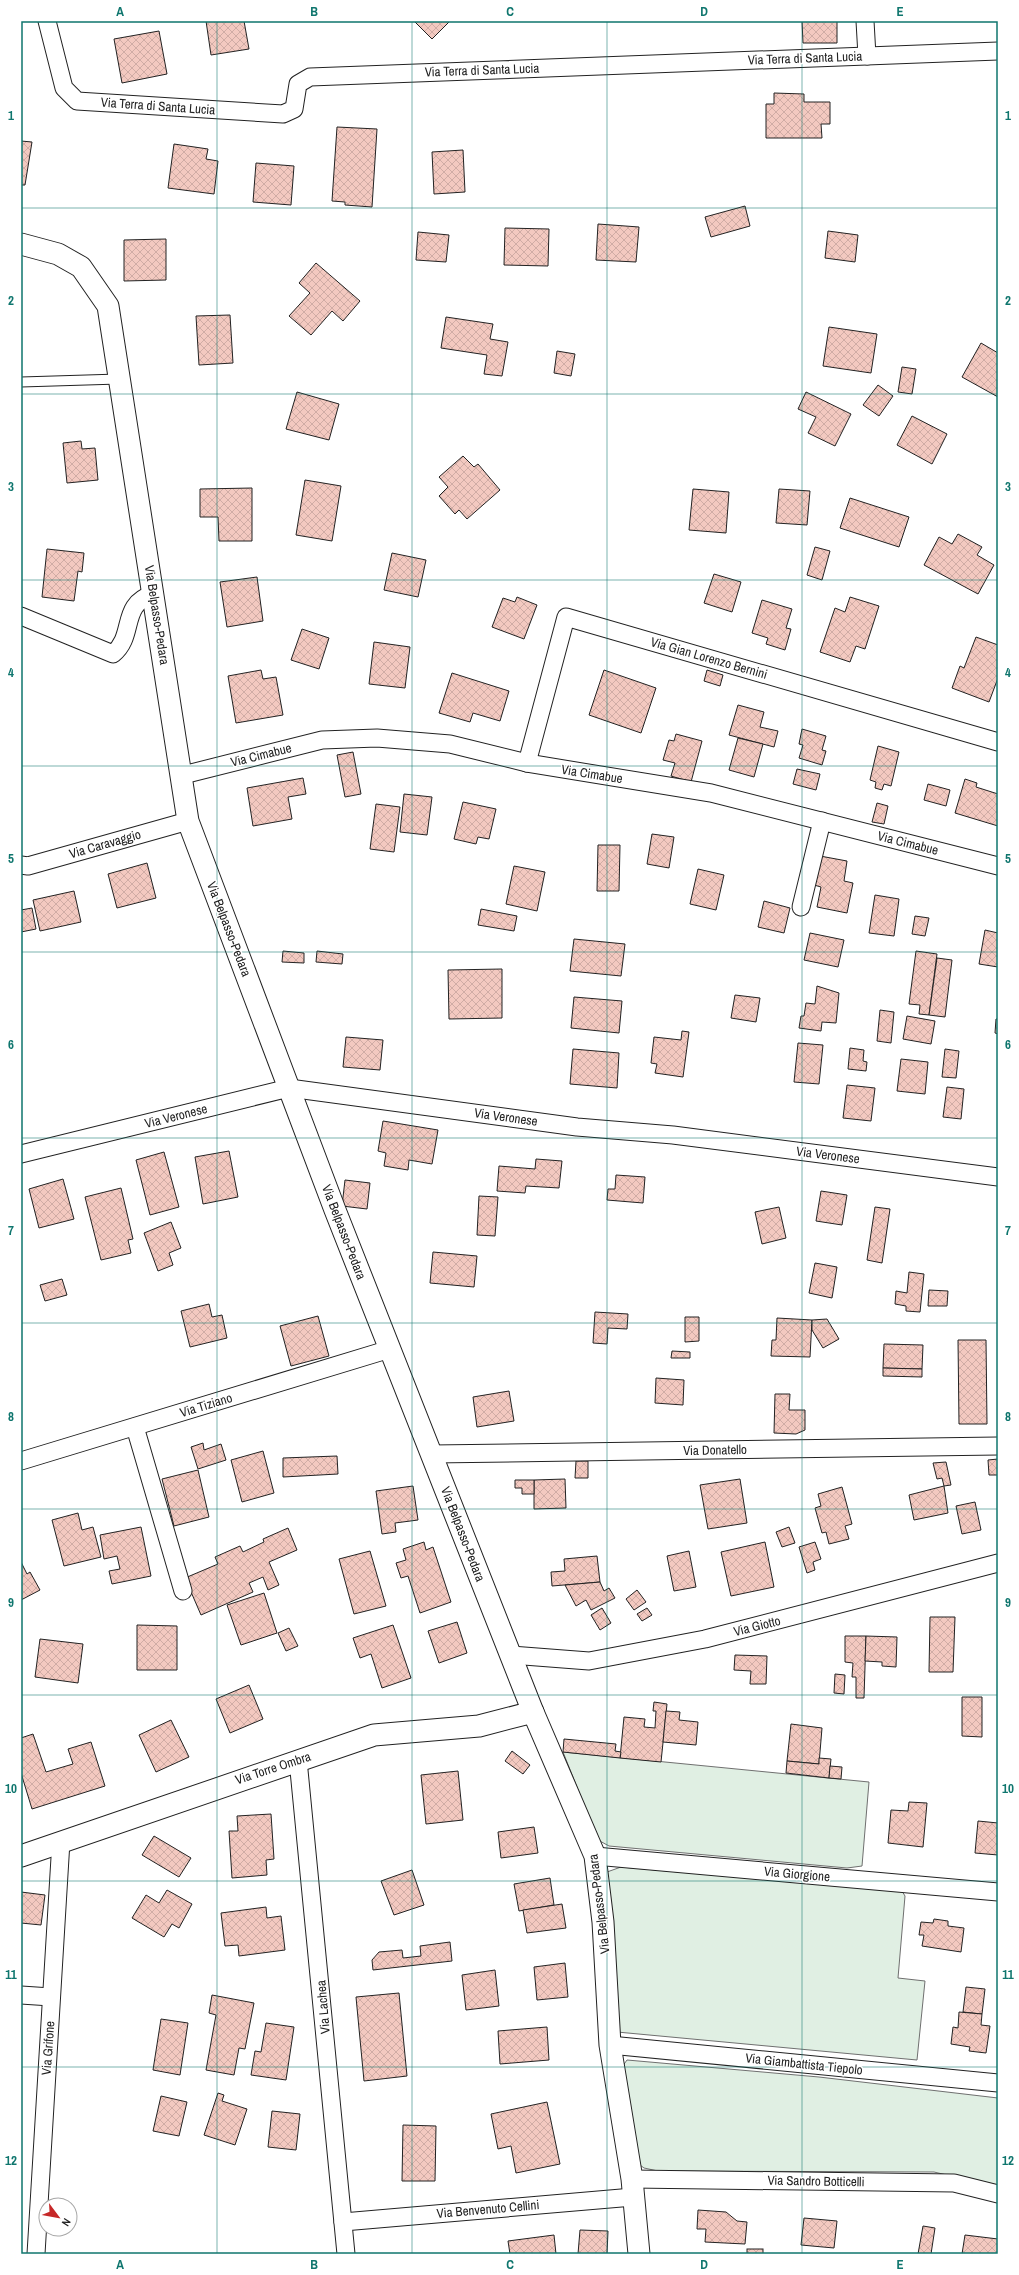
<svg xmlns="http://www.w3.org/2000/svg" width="1019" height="2275" font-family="'Archivo Narrow',sans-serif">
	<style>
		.green { fill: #e0efe3; stroke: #6f6f6f }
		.building { fill: url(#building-cross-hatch); stroke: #222 }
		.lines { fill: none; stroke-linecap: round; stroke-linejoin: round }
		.service-casing { stroke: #222; stroke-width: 11 }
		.minor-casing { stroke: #222; stroke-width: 19 }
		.tertiary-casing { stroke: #222; stroke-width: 23 }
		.service { stroke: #fff; stroke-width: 9 }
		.minor { stroke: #fff; stroke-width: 17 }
		.tertiary { stroke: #fff; stroke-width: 21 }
		.grid { fill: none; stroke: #0f766e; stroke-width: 1; stroke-opacity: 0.55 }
		.labels { text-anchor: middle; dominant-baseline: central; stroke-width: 3; stroke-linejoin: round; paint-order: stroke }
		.street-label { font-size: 13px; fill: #222; stroke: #fff }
		.neatline { fill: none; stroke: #0f766e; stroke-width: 1.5 }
		.grid-label { font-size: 13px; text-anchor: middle; font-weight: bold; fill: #0f766e }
	</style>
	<defs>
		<pattern id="building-cross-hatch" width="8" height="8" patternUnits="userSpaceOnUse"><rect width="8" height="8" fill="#f3c9c0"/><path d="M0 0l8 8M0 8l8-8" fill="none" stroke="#d0aca5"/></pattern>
	</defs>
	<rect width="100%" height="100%" fill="#fff"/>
	<g class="green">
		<path d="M563 1752 869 1782 862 1866 847 1868 609 1846 598 1840Z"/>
		<path d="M621 1867 902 1891 905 1896 898 1978 925 1981 917 2060 617 2032 607 1872Z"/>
		<path d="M627 2060 819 2077 998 2098V2187L934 2172 658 2171 644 2168 636 2162 622 2067Z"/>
	</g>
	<g class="building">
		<path d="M206 21H244L249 49 211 55Z"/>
		<path d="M414 21H450L432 39Z"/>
		<path d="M802 21H837V43H803Z"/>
		<path d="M159 31 167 74 122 83 114 39Z"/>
		<path d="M774 93 804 94V102H830V124H821L822 138H766V104H774Z"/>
		<path d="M337 127 377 129 372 207 345 205V202L332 201Z"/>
		<path d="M21 141 32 142 25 185H21Z"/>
		<path d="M174 144 208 149 206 159 218 161 214 194 168 188Z"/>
		<path d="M463 150 465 192 434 194 432 152Z"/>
		<path d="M256 163 294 166 291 205 253 202Z"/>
		<path d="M745 206 750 226 711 237 705 217Z"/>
		<path d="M598 224 639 227 636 262 596 260Z"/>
		<path d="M505 228 549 229 548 266 504 265Z"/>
		<path d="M828 231 858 235 855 262 825 258Z"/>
		<path d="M418 232 449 235 446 262 416 260Z"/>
		<path d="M166 239V280L124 281V240Z"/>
		<path d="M316 263 360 301 343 321 332 311 311 335 289 316 310 293 299 283Z"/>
		<path d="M230 315 233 363 199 365 196 316Z"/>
		<path d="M446 317 493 324 490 339 508 342 502 376 484 374 487 355 441 348Z"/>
		<path d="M829 327 877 334 871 373 823 366Z"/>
		<path d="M981 343 998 353V397L962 377Z"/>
		<path d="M557 351 575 354 571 376 554 373Z"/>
		<path d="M902 367 916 369 912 394 898 392Z"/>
		<path d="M878 385 893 396 879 416 863 405Z"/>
		<path d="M297 392 339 404 329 440 286 429Z"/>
		<path d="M806 392 851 414 835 446 808 433 816 417 798 409Z"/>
		<path d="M912 416 947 434 932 464 897 445Z"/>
		<path d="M81 441 82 449 95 448 98 480 67 483 63 443Z"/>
		<path d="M463 456 474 467 478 464 500 490 467 519 459 510 455 514 439 496 448 487 439 477Z"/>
		<path d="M305 480 341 486 332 541 296 535Z"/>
		<path d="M252 488V541H219L218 517H200V489Z"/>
		<path d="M693 489 729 492 726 533 689 530Z"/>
		<path d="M779 489 810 491 807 525 776 523Z"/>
		<path d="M850 498 909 517 899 547 840 528Z"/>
		<path d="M958 534 982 547 977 555 994 565 978 594 924 565 939 537 952 544Z"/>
		<path d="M815 547 830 551 822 580 807 575Z"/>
		<path d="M47 549 84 553 82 572 78 571 74 601 42 597Z"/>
		<path d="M392 553 426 560 418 597 384 590Z"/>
		<path d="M714 574 741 582 732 612 704 603Z"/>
		<path d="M257 577 263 621 227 627 220 582Z"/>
		<path d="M517 597 537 605 524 639 492 627 503 598 515 602Z"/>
		<path d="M850 597 879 606 865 649 856 646 850 662 820 652 835 608 845 612Z"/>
		<path d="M762 600 792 609 786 628 791 629 785 650 766 644 768 638 752 633Z"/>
		<path d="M302 629 329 638 319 669 291 660Z"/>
		<path d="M976 637 998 645V678L989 702 952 688 960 666 964 668Z"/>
		<path d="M374 642 410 647 405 688 369 684Z"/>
		<path d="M261 670 263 679 276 677 283 715 236 723 228 676Z"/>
		<path d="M604 670 656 688 641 733 589 715Z"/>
		<path d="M707 670 723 675 720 686 704 681Z"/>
		<path d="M452 673 509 691 500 721 473 713 470 722 439 713Z"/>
		<path d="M738 705 764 712 760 727 778 731 774 747 729 735Z"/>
		<path d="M802 729 826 736 822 750 826 751 822 765 799 758 803 745 799 744Z"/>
		<path d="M676 734 702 741 691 782 671 776 675 763 663 760 669 740 674 741Z"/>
		<path d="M738 738 763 744 754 777 729 770Z"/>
		<path d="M878 746 899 752 891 786 884 784 882 790 875 788 876 782 870 780Z"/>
		<path d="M353 752 361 794 345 797 337 755Z"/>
		<path d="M797 769 820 774 816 790 793 784Z"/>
		<path d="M303 778 306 794 288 797 292 819 253 826 247 788Z"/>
		<path d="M965 779 977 783 976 787 998 794V826L955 813Z"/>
		<path d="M928 784 950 790 946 806 924 800Z"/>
		<path d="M404 794 432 797 427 835 400 832Z"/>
		<path d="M463 802 496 809 489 839 478 837 476 844 454 839Z"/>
		<path d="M877 803 888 806 884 824 872 822Z"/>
		<path d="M376 804 400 807 394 852 370 849Z"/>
		<path d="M652 834 674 837 669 868 647 864Z"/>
		<path d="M598 845H620L619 891H597Z"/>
		<path d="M820 856 847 861 844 881 853 883 847 913 817 907 821 887 814 885Z"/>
		<path d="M147 863 156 898 117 908 108 874Z"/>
		<path d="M514 866 545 872 537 911 506 904Z"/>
		<path d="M698 869 724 875 716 910 690 904Z"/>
		<path d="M74 891 81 922 40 931 33 900Z"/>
		<path d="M875 895 899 899 894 936 869 933Z"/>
		<path d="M764 901 790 908 784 933 758 927Z"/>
		<path d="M32 908 36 929 21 932V910Z"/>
		<path d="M481 909 517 916 514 931 478 925Z"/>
		<path d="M915 916 929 918 925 936 912 934Z"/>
		<path d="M985 930 998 933V967L979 964Z"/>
		<path d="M810 933 844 940 838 967 804 960Z"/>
		<path d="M574 939 625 944 621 976 570 971Z"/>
		<path d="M283 951 304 953V963L282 962Z"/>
		<path d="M317 951 343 954 342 964 316 962Z"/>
		<path d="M916 951 937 954 929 1015 919 1014 920 1005 909 1004Z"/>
		<path d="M937 958 952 960 945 1017 929 1015Z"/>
		<path d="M502 969V1018L449 1019 448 970Z"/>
		<path d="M817 986 839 993 836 1023 822 1022 821 1031 799 1028 801 1016H804L806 1003 815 1004Z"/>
		<path d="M735 995 760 998 756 1022 731 1018Z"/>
		<path d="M574 997 622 1001 619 1033 571 1028Z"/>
		<path d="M880 1010 894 1012 891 1043 877 1041Z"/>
		<path d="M907 1016 935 1021 931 1044 903 1039Z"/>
		<path d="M996 1019H998V1034L995 1033Z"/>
		<path d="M682 1031 689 1032 683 1077 655 1073 657 1064 651 1063 654 1037 681 1040Z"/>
		<path d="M346 1037 383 1040 380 1070 343 1067Z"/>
		<path d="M798 1043 823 1045 819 1084 794 1082Z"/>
		<path d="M850 1048 864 1050 863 1061 867 1062 866 1071 848 1069Z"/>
		<path d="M573 1049 619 1053 617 1088 570 1084Z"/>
		<path d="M945 1049 959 1051 956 1078 942 1077Z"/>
		<path d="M901 1059 928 1062 925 1094 897 1091Z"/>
		<path d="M847 1085 875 1088 871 1121 843 1118Z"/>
		<path d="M947 1087 964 1089 961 1119 943 1117Z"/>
		<path d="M383 1121 438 1130 432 1164 409 1160 408 1170 384 1166 386 1153 378 1151Z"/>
		<path d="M229 1151 238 1197 203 1204 195 1157Z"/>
		<path d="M164 1152 179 1207 150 1215 136 1160Z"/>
		<path d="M536 1159 562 1161 559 1188 526 1186 525 1193 497 1191 499 1166 535 1169Z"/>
		<path d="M616 1175 645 1177 643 1203 607 1200 608 1189H615Z"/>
		<path d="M63 1179 74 1219 39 1228 29 1189Z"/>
		<path d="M345 1180 370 1183 367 1209 342 1206Z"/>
		<path d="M121 1188 133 1239 128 1240 131 1253 101 1260 85 1197Z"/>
		<path d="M821 1191 847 1195 842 1225 816 1221Z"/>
		<path d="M479 1196 498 1197 495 1236 477 1235Z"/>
		<path d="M779 1207 786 1238 762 1244 755 1212Z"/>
		<path d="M875 1207 890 1209 882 1263 867 1260Z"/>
		<path d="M171 1222 181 1248 169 1253 173 1265 158 1271 144 1233Z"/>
		<path d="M433 1252 477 1256 474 1287 430 1283Z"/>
		<path d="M815 1263 837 1267 832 1298 809 1293Z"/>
		<path d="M909 1272 924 1274 920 1312 906 1311V1306L895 1304 896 1291 907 1293Z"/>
		<path d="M62 1279 67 1295 45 1301 40 1285Z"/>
		<path d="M929 1290 948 1291 947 1306H928Z"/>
		<path d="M209 1304 212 1317 222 1315 227 1338 190 1347 181 1311Z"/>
		<path d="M595 1312 628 1314 627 1329 608 1328 607 1344 593 1343Z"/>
		<path d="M318 1316 329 1356 291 1366 280 1326Z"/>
		<path d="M685 1317H699V1341L685 1342Z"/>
		<path d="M777 1318 812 1320 810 1357 771 1356 772 1340H776Z"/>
		<path d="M827 1319 839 1339 823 1348 812 1330V1320Z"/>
		<path d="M958 1340H986L987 1424H959Z"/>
		<path d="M884 1344 923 1345 922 1369 883 1368Z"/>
		<path d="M672 1351 690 1352V1358H671Z"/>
		<path d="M883 1368 922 1369V1377L883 1376Z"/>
		<path d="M656 1378 684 1380 683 1405 655 1403Z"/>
		<path d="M509 1391 514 1421 477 1427 473 1397Z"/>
		<path d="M775 1394H790L789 1410H805V1430L796 1434 774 1433Z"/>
		<path d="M203 1443 204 1450 221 1444 226 1460 198 1469 191 1447Z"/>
		<path d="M263 1451 274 1493 242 1502 231 1460Z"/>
		<path d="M337 1456 338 1474 283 1477V1458Z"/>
		<path d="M998 1459V1475H989L988 1460Z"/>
		<path d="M576 1461H588V1478H575Z"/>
		<path d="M946 1462 951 1485 944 1486 942 1478 937 1479 933 1463Z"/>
		<path d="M198 1470 209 1517 174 1526 162 1479Z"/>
		<path d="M565 1479 566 1508 534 1509V1480Z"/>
		<path d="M740 1479 747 1523 708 1529 700 1485Z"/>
		<path d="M515 1480H534V1494H522V1488H515Z"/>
		<path d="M413 1486 418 1520 395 1523 396 1532 382 1534 376 1491Z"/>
		<path d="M944 1486 948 1513 914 1520 909 1495Z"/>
		<path d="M842 1487 852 1524 845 1526 849 1539 829 1544 826 1532 822 1533 815 1508 821 1506 818 1494Z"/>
		<path d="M975 1502 981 1530 962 1534 956 1506Z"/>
		<path d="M78 1513 82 1530 93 1527 101 1557 64 1566 52 1520Z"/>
		<path d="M141 1527 151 1576 112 1584 109 1571 120 1569 117 1556 104 1559 100 1535Z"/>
		<path d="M789 1527 795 1543 782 1547 776 1532Z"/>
		<path d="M288 1528 297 1550 269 1562 279 1585 268 1590 263 1577 249 1583 253 1592 201 1615 185 1578 218 1564 215 1557 240 1546 243 1552 264 1542 263 1539Z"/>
		<path d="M424 1542 426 1550 433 1547 451 1602 420 1613 408 1576 401 1578 396 1563 406 1560 403 1549Z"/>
		<path d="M765 1542 774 1587 731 1596 721 1552Z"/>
		<path d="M815 1542 821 1559 813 1562 815 1570 807 1573 799 1547Z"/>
		<path d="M370 1551 386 1606 354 1614 339 1559Z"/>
		<path d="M689 1551 696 1587 674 1591 667 1556Z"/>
		<path d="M597 1556 600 1582 552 1586 551 1572 565 1571 564 1559Z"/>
		<path d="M21 1562 27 1574 30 1572 40 1590 21 1600Z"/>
		<path d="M600 1582 604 1591 609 1588 615 1598 591 1610 586 1600 576 1606 565 1585Z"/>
		<path d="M637 1590 646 1602 634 1610 626 1599Z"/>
		<path d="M264 1593 277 1633 241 1645 227 1605Z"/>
		<path d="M602 1608 611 1623 600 1630 591 1615Z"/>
		<path d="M647 1608 652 1615 642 1621 637 1614Z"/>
		<path d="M930 1617H955L953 1672H929Z"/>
		<path d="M457 1622 467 1653 439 1663 428 1631Z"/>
		<path d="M137 1625 177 1626V1670H137Z"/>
		<path d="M393 1625 411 1678 382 1688 371 1654 360 1658 353 1638Z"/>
		<path d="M289 1628 298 1646 286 1651 278 1633Z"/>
		<path d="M845 1636H866L864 1698H856V1677H852L853 1663 845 1662Z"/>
		<path d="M866 1636 897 1637 896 1667 882 1666V1662L865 1661Z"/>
		<path d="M40 1639 83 1644 78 1683 35 1677Z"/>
		<path d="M735 1655 767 1656 766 1684H750L751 1671 734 1670Z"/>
		<path d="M835 1674 845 1675 844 1694 834 1693Z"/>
		<path d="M249 1685 263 1719 230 1733 216 1699Z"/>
		<path d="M962 1697H982V1737L962 1736Z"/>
		<path d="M654 1702 667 1704 661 1762 620 1758 624 1717 645 1719 644 1727 655 1728 656 1711H653Z"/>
		<path d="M666 1711 680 1712 679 1720 698 1722 696 1745 663 1742Z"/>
		<path d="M171 1720 189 1757 156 1772 139 1735Z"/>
		<path d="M791 1724 822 1728 819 1764 787 1761Z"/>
		<path d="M33 1734 46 1772 73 1764 68 1749 91 1742 105 1786 32 1809 21 1773V1738Z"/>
		<path d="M564 1739 616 1744 615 1751 621 1752 620 1758 563 1752Z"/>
		<path d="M512 1751 530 1765 523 1774 505 1761Z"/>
		<path d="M819 1758 831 1759 829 1778 786 1773 787 1761 819 1764Z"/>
		<path d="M830 1766 842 1767 841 1779 829 1778Z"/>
		<path d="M458 1771 463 1820 426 1824 421 1775Z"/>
		<path d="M909 1802 927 1803 923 1847 888 1843 891 1810 908 1811Z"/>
		<path d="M271 1814 274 1859 266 1860 267 1875 232 1878 229 1831H238L237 1816Z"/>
		<path d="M978 1821 998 1823V1855L975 1853Z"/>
		<path d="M534 1827 538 1853 501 1858 498 1832Z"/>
		<path d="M154 1836 191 1858 179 1877 142 1855Z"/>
		<path d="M412 1870 424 1905 394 1915 381 1881Z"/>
		<path d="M550 1878 554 1905 519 1911 514 1884Z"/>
		<path d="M167 1890 192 1904 179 1928 172 1924 164 1937 132 1918 146 1895 159 1903Z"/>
		<path d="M21 1892 45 1895 41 1925 21 1923Z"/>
		<path d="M562 1904 566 1928 527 1933 523 1910Z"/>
		<path d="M266 1907 267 1918 281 1916 285 1950 239 1956 238 1945 225 1946 221 1913Z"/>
		<path d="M934 1919 948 1921V1926L964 1928 961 1952 922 1946 924 1935H919L921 1922 933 1923Z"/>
		<path d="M450 1942 452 1961 373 1970 372 1960 379 1952 402 1950 403 1958 421 1956 420 1946Z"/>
		<path d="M565 1963 568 1997 537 2000 534 1967Z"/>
		<path d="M495 1970 499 2006 466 2010 462 1975Z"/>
		<path d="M966 1987 985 1989 982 2014 963 2012Z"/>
		<path d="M399 1993 407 2076 364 2081 356 1997Z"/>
		<path d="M212 1995 254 2003 245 2049 239 2048 234 2075 206 2070 216 2015 209 2013Z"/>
		<path d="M959 2012 982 2014 981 2025 990 2026 986 2053 969 2051 970 2047 951 2044 953 2027 958 2028Z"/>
		<path d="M161 2019 188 2023 180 2075 153 2070Z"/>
		<path d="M266 2023 294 2027 286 2080 251 2075 255 2051 261 2052Z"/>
		<path d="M547 2027 549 2060 500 2064 498 2031Z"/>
		<path d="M218 2093 224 2095 222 2101 247 2109 235 2145 204 2135Z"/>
		<path d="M161 2096 187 2102 179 2136 153 2131Z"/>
		<path d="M547 2102 560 2164 516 2173 511 2146 498 2149 491 2114Z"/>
		<path d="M272 2111 300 2114 296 2150 268 2147Z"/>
		<path d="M403 2125 436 2126 435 2181H402Z"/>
		<path d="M698 2210 726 2212 737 2221 747 2222 745 2244 705 2242 706 2229H697Z"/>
		<path d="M804 2218 837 2221 834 2248 801 2245Z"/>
		<path d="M923 2226 935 2228 931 2254H918Z"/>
		<path d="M580 2230 608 2231 607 2254H578Z"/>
		<path d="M554 2235 556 2254H510L508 2241Z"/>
		<path d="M965 2235 998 2239V2254H962Z"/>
		<rect x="747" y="2249" width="16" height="5"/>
	</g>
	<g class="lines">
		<g class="service-casing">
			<path id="service" d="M21 382 119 379"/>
		</g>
		<g class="minor-casing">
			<g id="minor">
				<path d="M47 21 64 88 77 101 283 114 294 109 298 84 310 77 998 51"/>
				<path d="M865 21 867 56"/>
				<path d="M21 616 113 654C136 635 119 604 154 594"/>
				<path d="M527 763 566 617 998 742"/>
				<path d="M183 775 322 740 377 738 450 744 527 763 711 793 998 866"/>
				<path d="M21 865 28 866 188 821"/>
				<path d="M801 907 822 821"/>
				<path d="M21 1154 289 1088 577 1127 673 1135 998 1177"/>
				<path d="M135 1427 183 1591"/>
				<path d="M432 1454 998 1446"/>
				<path d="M21 1461 390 1349"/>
				<path d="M511 1655 589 1661 705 1639 998 1563"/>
				<path d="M298 1760 346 2254"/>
				<path d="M595 1856 998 1892"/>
				<path d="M21 1995 51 1997"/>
				<path d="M610 2045 998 2083"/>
				<path d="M632 2179 954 2183 998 2194"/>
				<path d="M343 2222 633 2197"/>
				<path d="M36 2254 61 1841"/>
			</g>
		</g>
		<g class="tertiary-casing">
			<g id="tertiary">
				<path d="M21 244 58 254 81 267 108 306 188 821 335 1210 533 1712 595 1856 603 1922 610 2045 632 2179 639 2254"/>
				<path d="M21 1856 374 1735 479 1726 533 1712"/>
			</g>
		</g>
		<use href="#service" class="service"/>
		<use href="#minor" class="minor"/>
		<use href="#tertiary" class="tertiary"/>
	</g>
	<path class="grid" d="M217 21V2254M412 21V2254M607 21V2254M802 21V2254M21 208H998M21 394H998M21 580H998M21 766H998M21 952H998M21 1138H998M21 1323H998M21 1509H998M21 1695H998M21 1881H998M21 2067H998"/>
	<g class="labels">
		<g class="street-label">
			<text transform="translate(805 58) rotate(-2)">Via Terra di Santa Lucia</text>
			<text transform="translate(482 70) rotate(-2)">Via Terra di Santa Lucia</text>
			<text transform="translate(158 106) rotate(4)">Via Terra di Santa Lucia</text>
			<text transform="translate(157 615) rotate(81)">Via Belpasso-Pedara</text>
			<text transform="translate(709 658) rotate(16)">Via Gian Lorenzo Bernini</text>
			<text transform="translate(261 755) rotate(-14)">Via Cimabue</text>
			<text transform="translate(592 774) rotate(9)">Via Cimabue</text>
			<text transform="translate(908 843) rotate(14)">Via Cimabue</text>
			<text transform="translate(105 844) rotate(-16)">Via Caravaggio</text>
			<text transform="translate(229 929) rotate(69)">Via Belpasso-Pedara</text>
			<text transform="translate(176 1116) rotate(-14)">Via Veronese</text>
			<text transform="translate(506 1117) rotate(8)">Via Veronese</text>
			<text transform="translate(828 1155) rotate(7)">Via Veronese</text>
			<text transform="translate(344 1232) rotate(69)">Via Belpasso-Pedara</text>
			<text transform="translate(206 1405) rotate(-17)">Via Tiziano</text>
			<text transform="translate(715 1450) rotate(-1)">Via Donatello</text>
			<text transform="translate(463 1534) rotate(69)">Via Belpasso-Pedara</text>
			<text transform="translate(757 1626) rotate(-14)">Via Giotto</text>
			<text transform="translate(273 1768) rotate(-18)">Via Torre Ombra</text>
			<text transform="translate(797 1874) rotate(5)">Via Giorgione</text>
			<text transform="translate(599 1904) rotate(-97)">Via Belpasso-Pedara</text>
			<text transform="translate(323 2007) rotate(-95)">Via Lachea</text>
			<text transform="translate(48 2048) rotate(-86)">Via Grifone</text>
			<text transform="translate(804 2064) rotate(6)">Via Giambattista Tiepolo</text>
			<text transform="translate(816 2181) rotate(1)">Via Sandro Botticelli</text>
			<text transform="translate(488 2209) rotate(-5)">Via Benvenuto Cellini</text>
		</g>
	</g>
	<rect width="1019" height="2275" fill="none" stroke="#ffffff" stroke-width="44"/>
	<g transform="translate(58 2217) rotate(122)"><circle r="19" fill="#ffffff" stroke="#a7a7a7"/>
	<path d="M0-3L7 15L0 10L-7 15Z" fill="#c62828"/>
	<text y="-6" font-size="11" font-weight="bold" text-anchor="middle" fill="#222222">N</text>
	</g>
	<rect x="22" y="22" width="975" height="2231" class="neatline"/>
	<g class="grid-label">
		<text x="120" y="16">A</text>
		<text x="314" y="16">B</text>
		<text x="510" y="16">C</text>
		<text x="704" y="16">D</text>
		<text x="900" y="16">E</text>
		<text x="11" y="120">1</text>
		<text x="1008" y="120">1</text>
		<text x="11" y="305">2</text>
		<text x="1008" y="305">2</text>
		<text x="11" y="491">3</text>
		<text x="1008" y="491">3</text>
		<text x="11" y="677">4</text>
		<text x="1008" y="677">4</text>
		<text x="11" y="863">5</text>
		<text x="1008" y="863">5</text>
		<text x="11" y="1049">6</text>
		<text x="1008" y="1049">6</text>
		<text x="11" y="1235">7</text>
		<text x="1008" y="1235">7</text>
		<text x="11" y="1421">8</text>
		<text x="1008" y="1421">8</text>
		<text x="11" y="1607">9</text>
		<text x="1008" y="1607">9</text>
		<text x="11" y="1793">10</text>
		<text x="1008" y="1793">10</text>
		<text x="11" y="1979">11</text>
		<text x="1008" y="1979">11</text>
		<text x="11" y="2165">12</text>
		<text x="1008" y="2165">12</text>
		<text x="120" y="2269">A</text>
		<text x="314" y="2269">B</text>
		<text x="510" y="2269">C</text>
		<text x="704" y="2269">D</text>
		<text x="900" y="2269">E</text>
	</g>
</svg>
